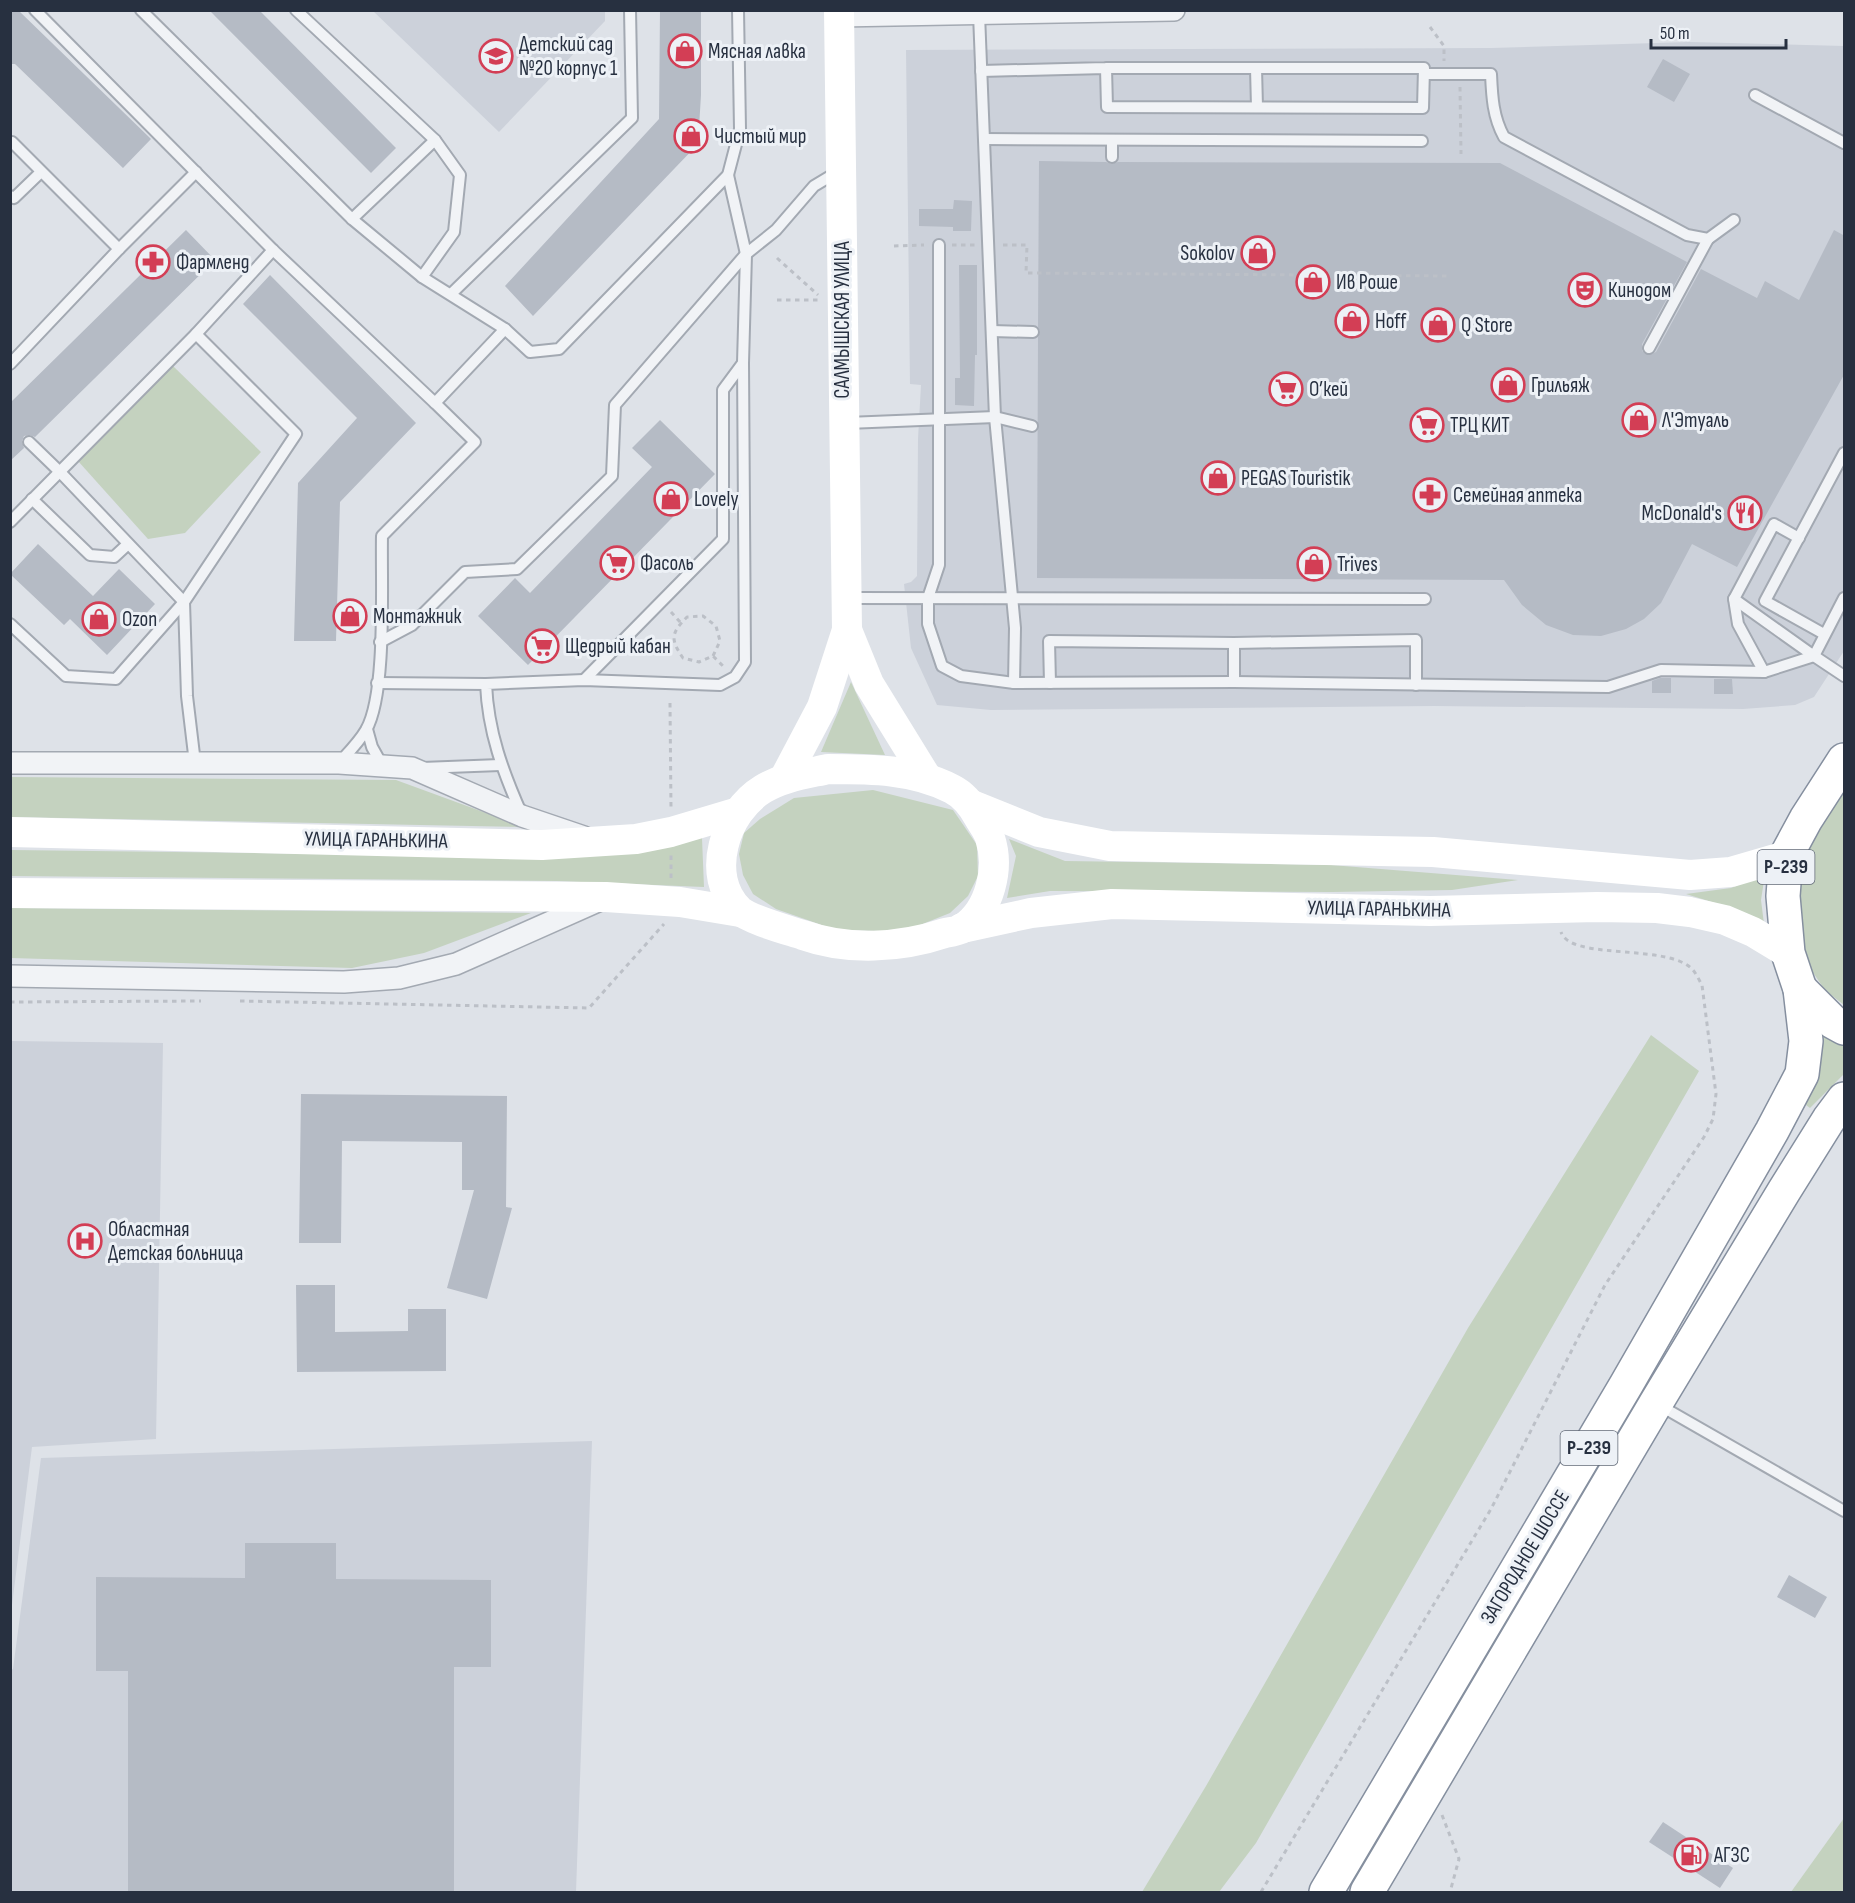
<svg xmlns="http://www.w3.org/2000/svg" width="1855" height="1903" font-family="'Sofia Sans Condensed',sans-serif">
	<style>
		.built { fill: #ccd1da }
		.green { fill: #c4d2bf }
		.building { fill: #b5bbc5 }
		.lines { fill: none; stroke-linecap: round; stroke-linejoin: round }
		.lane-casing { stroke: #a3a9b2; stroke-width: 14 }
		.street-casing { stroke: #a3a9b2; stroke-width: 24 }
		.highway-casing { stroke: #858f9f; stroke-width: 36 }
		.path { stroke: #bcc0c7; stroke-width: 3; stroke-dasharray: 4.5 4.5; stroke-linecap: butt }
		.lane { stroke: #f1f3f6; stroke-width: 10 }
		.street { stroke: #f1f3f6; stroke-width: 21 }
		.secondary { stroke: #fff; stroke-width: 30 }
		.highway { stroke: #fff; stroke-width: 33 }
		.labels { text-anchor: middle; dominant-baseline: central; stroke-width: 6; stroke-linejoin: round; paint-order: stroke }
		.shield { fill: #edf1f6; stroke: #626a77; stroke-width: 1.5 }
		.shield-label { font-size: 20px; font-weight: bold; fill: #273040 }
		.poi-label { font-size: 21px; fill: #273040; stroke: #edf1f6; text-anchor: start }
		.street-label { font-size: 21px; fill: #273040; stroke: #edf1f6 }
	</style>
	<rect width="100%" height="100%" fill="#dee2e8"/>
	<g class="built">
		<path d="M605 11V21L499 132 373 11Z"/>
		<path d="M1689 42 1844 46V651L1814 697 1795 705 1743 709 1434 706 991 710 937 705 911 648 904 584 911 582 917 576 918 439 921 385 910 384 906 50 1491 48Z"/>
		<path d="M11 1041 163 1043 156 1439 32 1447 11 1613Z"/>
		<path d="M592 1441 576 1892H11V1670L13 1669 41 1458Z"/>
	</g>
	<g class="green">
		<path d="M173 366 261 452 185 533 148 539 78 461Z"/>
		<path d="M851 682 885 755 821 752Z"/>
		<path d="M11 777 396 780 524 827 11 817Z"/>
		<path d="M1844 789V1005L1825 990 1805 961 1794 918 1798 865Z"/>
		<path d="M873 790 953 810 977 845 978 876 968 896 950 913 915 927 885 931 836 930 776 909 753 894 743 875 739 854 744 833 760 819 794 798Z"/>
		<path d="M702 838 704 887 557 881 11 876V850L325 854Z"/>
		<path d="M1009 839 1065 861 1331 865 1518 880 1452 890 1332 892 1050 891 1007 898 1016 856Z"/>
		<path d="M1765 874 1761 900 1764 924 1728 907 1686 894 1731 888Z"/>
		<path d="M11 908 531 913 424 953 352 968 11 958Z"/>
		<path d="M1822 1025 1844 1041V1074L1810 1108 1806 1105Z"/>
		<path d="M1651 1035 1699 1071 1256 1843 1219 1892H1142L1206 1786 1468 1328Z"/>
		<path d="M1844 1818V1892H1791Z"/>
	</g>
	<g class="building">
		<path d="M10 10H18L151 139 123 168 15 64H10Z"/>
		<path d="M209 10H259L396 148 371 173Z"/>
		<path d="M660 10H701V95L698 144 533 316 505 286 659 119Z"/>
		<path d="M1663 59 1690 74 1674 102 1647 87Z"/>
		<path d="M1039 161 1106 162 1111 164 1118 162 1500 163 1687 262 1642 344V351L1649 355 1656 352 1701 269 1757 298 1765 281 1799 300 1834 230 1845 236V373L1737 567 1692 544 1661 603 1644 619 1626 629 1601 636 1573 635 1546 625 1522 605 1504 580 1037 578 1038 337 1040 332 1038 327Z"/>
		<path d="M954 200 972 201 971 231H953V227L919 226V209H953Z"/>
		<path d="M186 230 215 260 35 437 30 435 24 436 22 441 24 448 10 461V403Z"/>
		<path d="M959 265H977V355H975L974 406 955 405V378H960Z"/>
		<path d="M270 275 416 423 340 502 336 641H294L298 483 357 418 243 304Z"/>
		<path d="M660 420 715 474 528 665 478 616 515 578 530 593 652 467 632 448Z"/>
		<path d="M38 544 93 596 119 569 155 604 107 655 70 619 64 625 10 574Z"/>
		<path d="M1660 678H1671V693H1652V681Z"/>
		<path d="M1714 679H1732L1733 694H1714Z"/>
		<path d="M301 1094 507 1096 506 1207 512 1208 487 1299 447 1288 474 1190H462V1142L342 1141 341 1243H299Z"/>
		<path d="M296 1285H335V1332L408 1331V1309H446V1371L297 1372Z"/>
		<path d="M245 1543H336V1579L491 1580V1667H454V1893H128V1671H96V1577L245 1578Z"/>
		<path d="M1789 1575 1827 1597 1815 1618 1777 1597Z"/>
		<path d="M1663 1822 1733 1868 1720 1888 1649 1842Z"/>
	</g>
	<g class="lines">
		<g class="lane-casing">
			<g id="lane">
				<path d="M35 10 273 250 435 403 505 329"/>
				<path d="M141 10 352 219 422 277 505 329 530 352 559 349 728 175 740 129 738 10"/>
				<path d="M296 10 435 140 460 175 454 232 422 277"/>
				<path d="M979 14 995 417 1015 628 1014 683 1234 682 1608 687 1661 670 1764 672 1814 656 1844 598"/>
				<path d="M1256 68 1257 107"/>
				<path d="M981 71 1106 68H1424L1423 108 1107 107 1106 68"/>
				<path d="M1424 74H1491C1492 97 1493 117 1504 137L1687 235 1708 239 1734 220"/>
				<path d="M1755 95 1844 143"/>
				<path d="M984 139 1422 141"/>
				<path d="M1112 140V157"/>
				<path d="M10 144 12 142 119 249 10 364"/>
				<path d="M10 196 14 198 41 172"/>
				<path d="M352 219 435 140"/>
				<path d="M939 245V565L928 598V624L942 666 961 676 1014 683"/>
				<path d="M119 249 196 172"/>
				<path d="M451 294 632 118 630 10"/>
				<path d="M992 331 1033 332"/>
				<path d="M1649 348 1708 239"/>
				<path d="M847 423 995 417 1032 426"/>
				<path d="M32 499 90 555 114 557 128 544"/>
				<path d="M10 522 196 334 273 250"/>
				<path d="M848 598 1425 599"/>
				<path d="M1734 599 1814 656 1844 676"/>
				<path d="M10 624 66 676 116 679 184 602 60 472 29 442"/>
				<path d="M1824 634 1765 601 1844 453"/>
				<path d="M380 642 412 625 465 572 517 569 612 476 615 405 746 254 776 230 814 186 839 171"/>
				<path d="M1234 643V682"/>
				<path d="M1764 672 1738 624 1734 599 1774 524 1799 538"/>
				<path d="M584 680 723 539V390L743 363"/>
				<path d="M377 683 486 684"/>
				<path d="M1050 683 1049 641 1234 643 1416 640V685"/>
				<path d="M367 729 372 747 382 765"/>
				<path d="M195 763 187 696 184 602 296 434 196 334"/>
				<path d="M339 763C348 753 359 742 366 730 387 694 381 581 382 536L475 442 435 403"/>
				<path d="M422 768 500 765"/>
				<path d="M522 815C503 772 488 732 486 684L584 680 720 685 735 677 745 662 743 363 746 254 728 175"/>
				<path d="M1659 1405 1844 1511"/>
			</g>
		</g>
		<g class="street-casing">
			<g id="street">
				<path d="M839 16 1174 10"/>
				<path d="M10 763H339L412 768 522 816 584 837"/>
				<path d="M10 976 344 982 399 978 456 964 598 901"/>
			</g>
		</g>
		<g class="highway-casing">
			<g id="highway">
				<path d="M1800 989 1833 1022 1844 1028"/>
				<path d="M1326 1892 1626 1385 1772 1131 1802 1074 1806 1041 1800 989 1788 953 1783 896 1786 856 1806 819 1844 760"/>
				<path d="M1367 1892 1656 1403 1784 1191 1829 1119 1844 1099"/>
			</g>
		</g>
		<g class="path">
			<path d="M1430 27 1444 46V61"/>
			<path d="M1460 87 1461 154"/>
			<path d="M952 245H975"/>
			<path d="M1003 245H1027L1026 273 1447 276"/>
			<path d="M894 246 924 245"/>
			<path d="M777 258 818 295"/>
			<path d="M777 300H821"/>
			<path d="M671 612 681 623"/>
			<path d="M713 656 720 641 716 626 703 616 687 617C671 633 670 639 683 658L699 662 713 656 724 667"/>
			<path d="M670 703 671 809"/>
			<path d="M671 878V854"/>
			<path d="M240 1001 589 1008 664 924"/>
			<path d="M10 1002 201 1001"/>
			<path d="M1442 1815 1459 1859 1450 1892"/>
			<path d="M1261 1892 1491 1509 1605 1285 1704 1137 1713 1119 1716 1094 1702 985C1699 980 1696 973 1692 969 1666 943 1571 961 1561 932"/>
		</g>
		<use href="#lane" class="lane"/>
		<use href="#street" class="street"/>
		<g class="secondary">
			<path d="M847 630 869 684 927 778"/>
			<path d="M828 769C870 769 914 769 952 789 964 795 973 807 979 818 983 825 988 831 990 838 1000 868 990 910 963 928 958 931 951 932 945 933 900 948 848 951 803 935 788 930 750 920 739 910 704 876 725 812 763 789 783 777 806 774 828 769Z"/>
			<path d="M784 779 822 707 847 630 839 10"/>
			<path d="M972 805 1039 832 1110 846 1433 852 1690 875 1731 872 1786 856"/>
			<path d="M10 832 542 845 636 839 671 832 738 812"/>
			<path d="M10 893 606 897 680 902 740 912"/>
			<path d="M962 928 1031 913 1112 904 1430 911 1597 907 1657 908 1690 912 1725 920 1753 932 1788 953"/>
		</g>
		<use href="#highway" class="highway"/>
	</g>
	<defs>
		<g id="shop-ring" transform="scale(1.725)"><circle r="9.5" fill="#edf1f6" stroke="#d33e55" stroke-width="1.5"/><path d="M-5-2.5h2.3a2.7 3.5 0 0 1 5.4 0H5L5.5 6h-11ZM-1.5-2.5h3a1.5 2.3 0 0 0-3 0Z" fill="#d33e55"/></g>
		<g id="school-ring" transform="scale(1.725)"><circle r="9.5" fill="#edf1f6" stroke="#d33e55" stroke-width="1.5"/><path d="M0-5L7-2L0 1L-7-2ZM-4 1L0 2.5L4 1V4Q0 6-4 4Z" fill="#d33e55"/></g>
		<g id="pharmacy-ring" transform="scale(1.725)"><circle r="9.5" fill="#edf1f6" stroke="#d33e55" stroke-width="1.5"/><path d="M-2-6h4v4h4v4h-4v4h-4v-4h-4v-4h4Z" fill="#d33e55"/></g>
		<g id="theatre-ring" transform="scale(1.725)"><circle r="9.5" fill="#edf1f6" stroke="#d33e55" stroke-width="1.5"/><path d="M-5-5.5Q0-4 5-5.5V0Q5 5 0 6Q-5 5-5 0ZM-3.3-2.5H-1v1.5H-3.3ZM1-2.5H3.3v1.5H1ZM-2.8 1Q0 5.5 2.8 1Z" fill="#d33e55"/></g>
		<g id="supermarket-ring" transform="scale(1.725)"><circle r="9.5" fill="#edf1f6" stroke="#d33e55" stroke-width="1.5"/><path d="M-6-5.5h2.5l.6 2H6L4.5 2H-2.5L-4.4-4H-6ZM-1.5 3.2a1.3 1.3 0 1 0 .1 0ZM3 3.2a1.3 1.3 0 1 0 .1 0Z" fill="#d33e55"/></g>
		<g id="restaurant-ring" transform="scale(1.725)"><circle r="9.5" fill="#edf1f6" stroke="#d33e55" stroke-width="1.5"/><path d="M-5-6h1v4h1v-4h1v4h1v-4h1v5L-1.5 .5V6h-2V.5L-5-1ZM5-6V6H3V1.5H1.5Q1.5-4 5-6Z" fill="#d33e55"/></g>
		<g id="hospital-ring" transform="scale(1.725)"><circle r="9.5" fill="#edf1f6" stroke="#d33e55" stroke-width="1.5"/><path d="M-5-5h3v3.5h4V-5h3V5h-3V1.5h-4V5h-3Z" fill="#d33e55"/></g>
		<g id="fuel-ring" transform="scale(1.725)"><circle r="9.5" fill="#edf1f6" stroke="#d33e55" stroke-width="1.5"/><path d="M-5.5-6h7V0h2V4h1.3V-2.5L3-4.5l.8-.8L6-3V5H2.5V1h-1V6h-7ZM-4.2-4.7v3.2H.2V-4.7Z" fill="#d33e55"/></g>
	</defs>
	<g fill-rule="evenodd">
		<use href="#shop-ring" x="685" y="51"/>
		<use href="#school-ring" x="496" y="56"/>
		<use href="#shop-ring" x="691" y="136"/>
		<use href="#shop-ring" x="1258" y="253"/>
		<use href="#pharmacy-ring" x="153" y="262"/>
		<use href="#shop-ring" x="1313" y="282"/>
		<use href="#theatre-ring" x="1585" y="290"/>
		<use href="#shop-ring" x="1352" y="321"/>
		<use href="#shop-ring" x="1438" y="325"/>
		<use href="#shop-ring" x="1508" y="385"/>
		<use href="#supermarket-ring" x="1286" y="389"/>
		<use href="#shop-ring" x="1639" y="420"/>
		<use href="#supermarket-ring" x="1427" y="425"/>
		<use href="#shop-ring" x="1218" y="478"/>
		<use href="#pharmacy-ring" x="1430" y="495"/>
		<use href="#shop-ring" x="671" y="499"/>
		<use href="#restaurant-ring" x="1745" y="513"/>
		<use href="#supermarket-ring" x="617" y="563"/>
		<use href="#shop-ring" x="1314" y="564"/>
		<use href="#shop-ring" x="350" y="616"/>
		<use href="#shop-ring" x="99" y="619"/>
		<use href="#supermarket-ring" x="542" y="646"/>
		<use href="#hospital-ring" x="85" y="1241"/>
		<use href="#fuel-ring" x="1691" y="1855"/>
	</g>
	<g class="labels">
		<g class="shield">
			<rect x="1757.5" y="850" width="57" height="34" rx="4.5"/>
			<rect x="1560.5" y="1431" width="57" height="34" rx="4.5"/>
		</g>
		<g class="shield-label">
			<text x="1786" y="867">Р-239</text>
			<text x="1589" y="1448">Р-239</text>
		</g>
		<g class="poi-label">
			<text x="519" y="44">Детский сад<tspan x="519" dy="24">№20 корпус 1</tspan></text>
			<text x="708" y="51">Мясная лавка</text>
			<text x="714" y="136">Чистый мир</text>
			<text x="1235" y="253" text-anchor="end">Sokolov</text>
			<text x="176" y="262">Фармленд</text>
			<text x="1336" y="282">Ив Роше</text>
			<text x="1608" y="290">Кинодом</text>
			<text x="1375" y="321">Hoff</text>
			<text x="1461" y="325">Q Store</text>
			<text x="1531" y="385">Грильяж</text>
			<text x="1309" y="389">О’кей</text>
			<text x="1662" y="420">Л'Этуаль</text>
			<text x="1450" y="425">ТРЦ КИТ</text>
			<text x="1241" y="478">PEGAS Touristik</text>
			<text x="1453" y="495">Семейная аптека</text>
			<text x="694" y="499">Lovely</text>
			<text x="1722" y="513" text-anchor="end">McDonald's</text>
			<text x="640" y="563">Фасоль</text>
			<text x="1337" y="564">Trives</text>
			<text x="373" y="616">Монтажник</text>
			<text x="122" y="619">Ozon</text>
			<text x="565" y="646">Щедрый кабан</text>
			<text x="108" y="1229">Областная<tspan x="108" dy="24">Детская больница</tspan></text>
			<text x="1714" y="1855">АГЗС</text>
		</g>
		<g class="street-label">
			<text transform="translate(842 320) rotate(-90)">САЛМЫШСКАЯ УЛИЦА</text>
			<text transform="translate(376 840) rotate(1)">УЛИЦА ГАРАНЬКИНА</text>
			<text transform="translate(1379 909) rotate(1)">УЛИЦА ГАРАНЬКИНА</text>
			<text transform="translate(1525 1557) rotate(-59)">ЗАГОРОДНОЕ ШОССЕ</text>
		</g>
	</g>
	<rect width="1855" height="1903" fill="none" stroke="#273040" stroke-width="24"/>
	<path d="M1651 39v9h135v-9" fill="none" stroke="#273040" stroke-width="3"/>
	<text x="1660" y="39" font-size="18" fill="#273040" stroke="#edf1f6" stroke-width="4.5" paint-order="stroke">50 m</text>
</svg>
